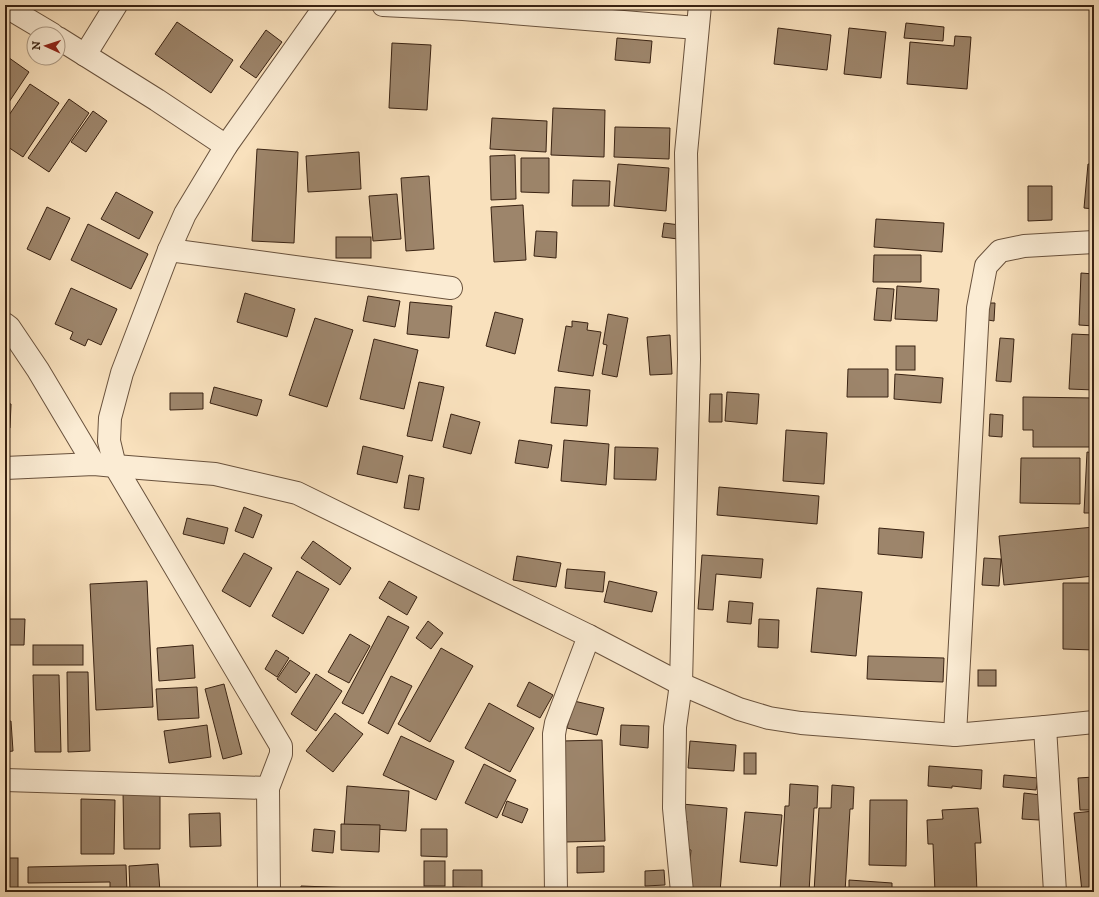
<svg xmlns="http://www.w3.org/2000/svg" width="1099" height="897" font-family="'IM FELL DW Pica',serif">
	<style>
		.building { fill: #9d856b; stroke: #392212 }
		.lines { fill: none; stroke-linecap: round; stroke-linejoin: round }
		.minor-casing { stroke: #69523d; stroke-width: 24 }
		.minor { stroke: #fbecd4; stroke-width: 22 }
	</style>
	<rect width="100%" height="100%" fill="#f9e1bd"/>
	<filter id="stains"><feTurbulence type="fractalNoise" baseFrequency=".005" numOctaves="4"/><feColorMatrix values="0 0 0 0 .2 0 0 0 0 .09 0 0 0 0 .02 0 0 0 .5 -.17"/></filter>
	<radialGradient id="worn" r=".72"><stop offset=".6" stop-color="#630" stop-opacity="0"/><stop offset="1" stop-color="#630" stop-opacity=".3"/></radialGradient>
	<g class="building">
		<path d="M177 22 233 60 211 93 155 54Z"/>
		<path d="M906 23 944 27 943 41 904 38Z"/>
		<path d="M778 28 831 35 827 70 774 64Z"/>
		<path d="M849 28 886 32 881 78 844 74Z"/>
		<path d="M266 30 282 42 256 78 240 67Z"/>
		<path d="M955 36 971 37 967 89 907 84 910 42 954 46Z"/>
		<path d="M617 38 652 41 650 63 615 60Z"/>
		<path d="M392 43 431 45 427 110 389 108Z"/>
		<path d="M5 55 29 72 5 108Z"/>
		<path d="M30 84 59 103 23 157 5 145V121Z"/>
		<path d="M69 99 89 113 49 172 28 158Z"/>
		<path d="M553 108 605 110 604 157 551 155Z"/>
		<path d="M93 111 107 121 86 152 71 142Z"/>
		<path d="M492 118 547 121 546 152 490 149Z"/>
		<path d="M615 127 670 128 669 159 614 157Z"/>
		<path d="M257 149 298 152 294 243 252 241Z"/>
		<path d="M359 152 361 189 308 192 306 156Z"/>
		<path d="M515 155 516 199 491 200 490 156Z"/>
		<path d="M521 158H549V193L521 192Z"/>
		<path d="M618 164 669 168 666 211 614 206Z"/>
		<path d="M1088 164 1094 165V209L1084 208Z"/>
		<path d="M429 176 434 249 406 251 401 178Z"/>
		<path d="M573 180 610 181 609 206H572Z"/>
		<path d="M1028 186H1052V220L1028 221Z"/>
		<path d="M116 192 153 212 139 239 101 219Z"/>
		<path d="M397 194 401 239 373 241 369 196Z"/>
		<path d="M523 205 526 260 494 262 491 207Z"/>
		<path d="M47 207 70 218 50 260 27 249Z"/>
		<path d="M876 219 944 223 942 252 874 247Z"/>
		<path d="M664 223 680 225 678 239 662 237Z"/>
		<path d="M88 224 148 254 131 289 71 260Z"/>
		<path d="M536 231 557 232 556 258 534 256Z"/>
		<rect x="336" y="237" width="35" height="21"/>
		<path d="M874 255H921V282H873Z"/>
		<path d="M1081 273 1094 274V326L1079 325Z"/>
		<path d="M897 286 939 289 937 321 895 319Z"/>
		<path d="M71 288 117 309 101 345 88 339 85 346 70 339 73 332 55 324Z"/>
		<path d="M877 288 894 289 891 321 874 320Z"/>
		<path d="M245 293 295 309 287 337 237 322Z"/>
		<path d="M368 296 400 301 395 327 363 321Z"/>
		<path d="M410 302 452 306 449 338 407 334Z"/>
		<path d="M989 303H995L994 321 988 320Z"/>
		<path d="M495 312 523 319 515 354 486 346Z"/>
		<path d="M608 314 628 318 617 377 602 374 607 345 603 344Z"/>
		<path d="M315 318 353 330 327 407 289 395Z"/>
		<path d="M572 321 588 323 587 330 601 332 593 376 558 371 566 326 572 327Z"/>
		<path d="M1072 334 1094 335V390L1069 389Z"/>
		<path d="M670 335 672 374 650 375 647 337Z"/>
		<path d="M1000 338 1014 339 1011 382 996 381Z"/>
		<path d="M374 339 418 350 404 409 360 399Z"/>
		<rect x="896" y="346" width="19" height="24"/>
		<path d="M848 369H888V397H847Z"/>
		<path d="M895 374 943 378 941 403 894 399Z"/>
		<path d="M419 382 444 387 432 441 407 436Z"/>
		<path d="M214 387 262 400 257 416 210 403Z"/>
		<path d="M555 387 590 390 587 426 551 423Z"/>
		<path d="M727 392 759 394 757 424 725 421Z"/>
		<path d="M170 393H203V409L170 410Z"/>
		<path d="M710 394H722V422H709Z"/>
		<path d="M1023 397 1094 398V447H1033V430H1023Z"/>
		<path d="M5 403 11 404 10 428H5Z"/>
		<path d="M451 414 480 422 471 454 443 447Z"/>
		<path d="M990 414 1003 415 1002 437 989 436Z"/>
		<path d="M786 430 827 433 824 484 783 481Z"/>
		<path d="M519 440 552 445 548 468 515 463Z"/>
		<path d="M564 440 609 444 606 485 561 481Z"/>
		<path d="M363 446 403 456 397 483 357 474Z"/>
		<path d="M615 447 658 448 656 480 614 479Z"/>
		<path d="M1087 452 1094 453V513H1084Z"/>
		<path d="M1021 458H1080V504L1020 503Z"/>
		<path d="M409 475 424 478 419 510 404 508Z"/>
		<path d="M719 487 819 496 817 524 717 515Z"/>
		<path d="M244 507 262 515 253 538 235 531Z"/>
		<path d="M187 518 228 528 224 544 183 534Z"/>
		<path d="M1094 527V576L1004 585 999 536Z"/>
		<path d="M879 528 924 532 922 558 878 554Z"/>
		<path d="M313 541 351 568 340 585 301 558Z"/>
		<path d="M244 553 272 568 250 607 222 591Z"/>
		<path d="M702 555 763 559 761 578 716 574 713 610 698 609Z"/>
		<path d="M517 556 561 563 556 587 513 580Z"/>
		<path d="M984 558 1001 559 999 586 982 585Z"/>
		<path d="M567 569 605 572 603 592 565 588Z"/>
		<path d="M297 571 329 589 303 634 272 616Z"/>
		<path d="M147 581 153 707 96 710 90 584Z"/>
		<path d="M389 581 417 597 407 615 379 598Z"/>
		<path d="M609 581 657 592 652 612 604 602Z"/>
		<path d="M1063 583H1094V650L1063 649Z"/>
		<path d="M817 588 862 592 856 656 811 652Z"/>
		<path d="M729 601 753 603 751 624 727 622Z"/>
		<path d="M388 616 409 627 363 714 342 703Z"/>
		<path d="M5 619H25L24 645H5Z"/>
		<path d="M759 619 779 620 778 648 758 647Z"/>
		<path d="M428 621 443 633 431 649 416 638Z"/>
		<path d="M350 634 370 646 349 683 328 672Z"/>
		<rect x="33" y="645" width="50" height="20"/>
		<path d="M193 645 195 678 159 681 157 648Z"/>
		<path d="M441 648 473 666 430 742 398 724Z"/>
		<path d="M276 650 289 658 277 677 265 669Z"/>
		<path d="M868 656 944 658 943 682 867 679Z"/>
		<path d="M290 660 310 673 296 693 277 679Z"/>
		<rect x="978" y="670" width="18" height="16"/>
		<path d="M67 672H88L90 751 68 752Z"/>
		<path d="M316 674 342 691 316 731 291 714Z"/>
		<path d="M33 675H59L61 752H35Z"/>
		<path d="M391 676 412 686 388 734 368 723Z"/>
		<path d="M529 682 553 695 540 718 517 706Z"/>
		<path d="M224 684 242 754 223 759 205 689Z"/>
		<path d="M197 687 199 718 158 720 156 689Z"/>
		<path d="M574 701 604 708 597 735 567 728Z"/>
		<path d="M489 703 534 728 510 772 465 748Z"/>
		<path d="M335 713 363 734 333 772 306 751Z"/>
		<path d="M11 721 13 751 5 752V722Z"/>
		<path d="M207 725 211 757 169 763 164 731Z"/>
		<path d="M621 725 649 726 648 748 620 745Z"/>
		<path d="M401 736 454 761 436 800 383 775Z"/>
		<path d="M602 740 605 841 565 842 562 741Z"/>
		<path d="M690 741 736 745 734 771 688 768Z"/>
		<rect x="744" y="753" width="12" height="21"/>
		<path d="M484 764 516 780 497 818 465 803Z"/>
		<path d="M929 766 982 770 981 789 952 786V788L928 786Z"/>
		<path d="M1004 775 1038 778 1036 790 1003 787Z"/>
		<path d="M1094 777V810H1080L1078 778Z"/>
		<path d="M790 784 818 786 817 808H814L809 892H780L785 806H789Z"/>
		<path d="M832 785 854 787 853 809H850L845 892H814L819 808H831Z"/>
		<path d="M347 786 409 791 406 831 344 827Z"/>
		<path d="M160 791V849H124L123 792Z"/>
		<path d="M1024 793 1041 795 1039 820 1022 819Z"/>
		<path d="M81 799 115 800 114 854H81Z"/>
		<path d="M870 800H907L906 866 869 865Z"/>
		<path d="M507 801 528 809 522 823 502 815Z"/>
		<path d="M682 804 727 808 720 892H687L691 850 686 849 687 832H686L687 821H681Z"/>
		<path d="M978 808 981 843H975L977 892H935L933 844H928L927 820 943 819 942 810Z"/>
		<path d="M1094 811V892H1082L1074 813Z"/>
		<path d="M745 812 782 815 777 866 740 862Z"/>
		<path d="M220 813 221 846 190 847 189 814Z"/>
		<path d="M341 824 380 825 379 852 341 850Z"/>
		<path d="M314 829 335 831 333 853 312 851Z"/>
		<path d="M421 829H447V857L421 856Z"/>
		<path d="M604 846V872L577 873V847Z"/>
		<rect x="5" y="858" width="13" height="34"/>
		<rect x="424" y="861" width="21" height="25"/>
		<path d="M158 864 160 892H130L129 866Z"/>
		<path d="M126 865 127 892H110V882L28 883V867Z"/>
		<path d="M453 870H482V888L453 887Z"/>
		<path d="M664 870 665 885 645 886V871Z"/>
		<path d="M849 880 892 883V892H849Z"/>
		<path d="M301 886 382 889V892H301Z"/>
		<path d="M635 891V892H609Z"/>
	</g>
	<g class="lines">
		<g class="minor-casing">
			<g id="minor">
				<path d="M383 5 463 9 697 28"/>
				<path d="M5 6 52 34"/>
				<path d="M58 38 157 100 226 146"/>
				<path d="M85 55 116 5"/>
				<path d="M169 250 451 288"/>
				<path d="M5 324 9 327 38 370 94 464"/>
				<path d="M5 468 94 464 115 466 215 474 297 493 589 636 681 684 739 709 769 718 801 723 955 735 1045 727 1094 722"/>
				<path d="M1045 727 1055 892"/>
				<path d="M955 735 978 308 986 266 1000 251 1024 246 1094 242"/>
				<path d="M5 780 268 788"/>
				<path d="M269 892 268 788 281 754V746L115 466 109 441 110 418 122 373 169 250 185 214 226 146 326 5"/>
				<path d="M556 892 554 734 556 723 589 636"/>
				<path d="M682 892 674 808 675 727 681 684 689 359 686 153 700 5"/>
			</g>
		</g>
		<use href="#minor" class="minor"/>
	</g>
	<rect width="1099" height="897" fill="none" stroke="#f9e1bd" stroke-width="20"/>
	<rect x="6" y="6" width="1087" height="885" fill="none" stroke="#392212" stroke-width="2"/>
	<rect x="10" y="10" width="1079" height="877" fill="none" stroke="#392212"/>
	<g transform="translate(46 46) rotate(273)"><circle r="19" fill="#fbecd4" stroke="#ad9b86"/>
	<path d="M0-3L7 15L0 10L-7 15Z" fill="#8f2418"/>
	<text y="-6" font-size="11" font-weight="bold" text-anchor="middle" fill="#392212">N</text>
	</g>
	<rect width="100%" height="100%" filter="url(#stains)"/>
	<rect width="100%" height="100%" fill="url(#worn)"/>
</svg>
